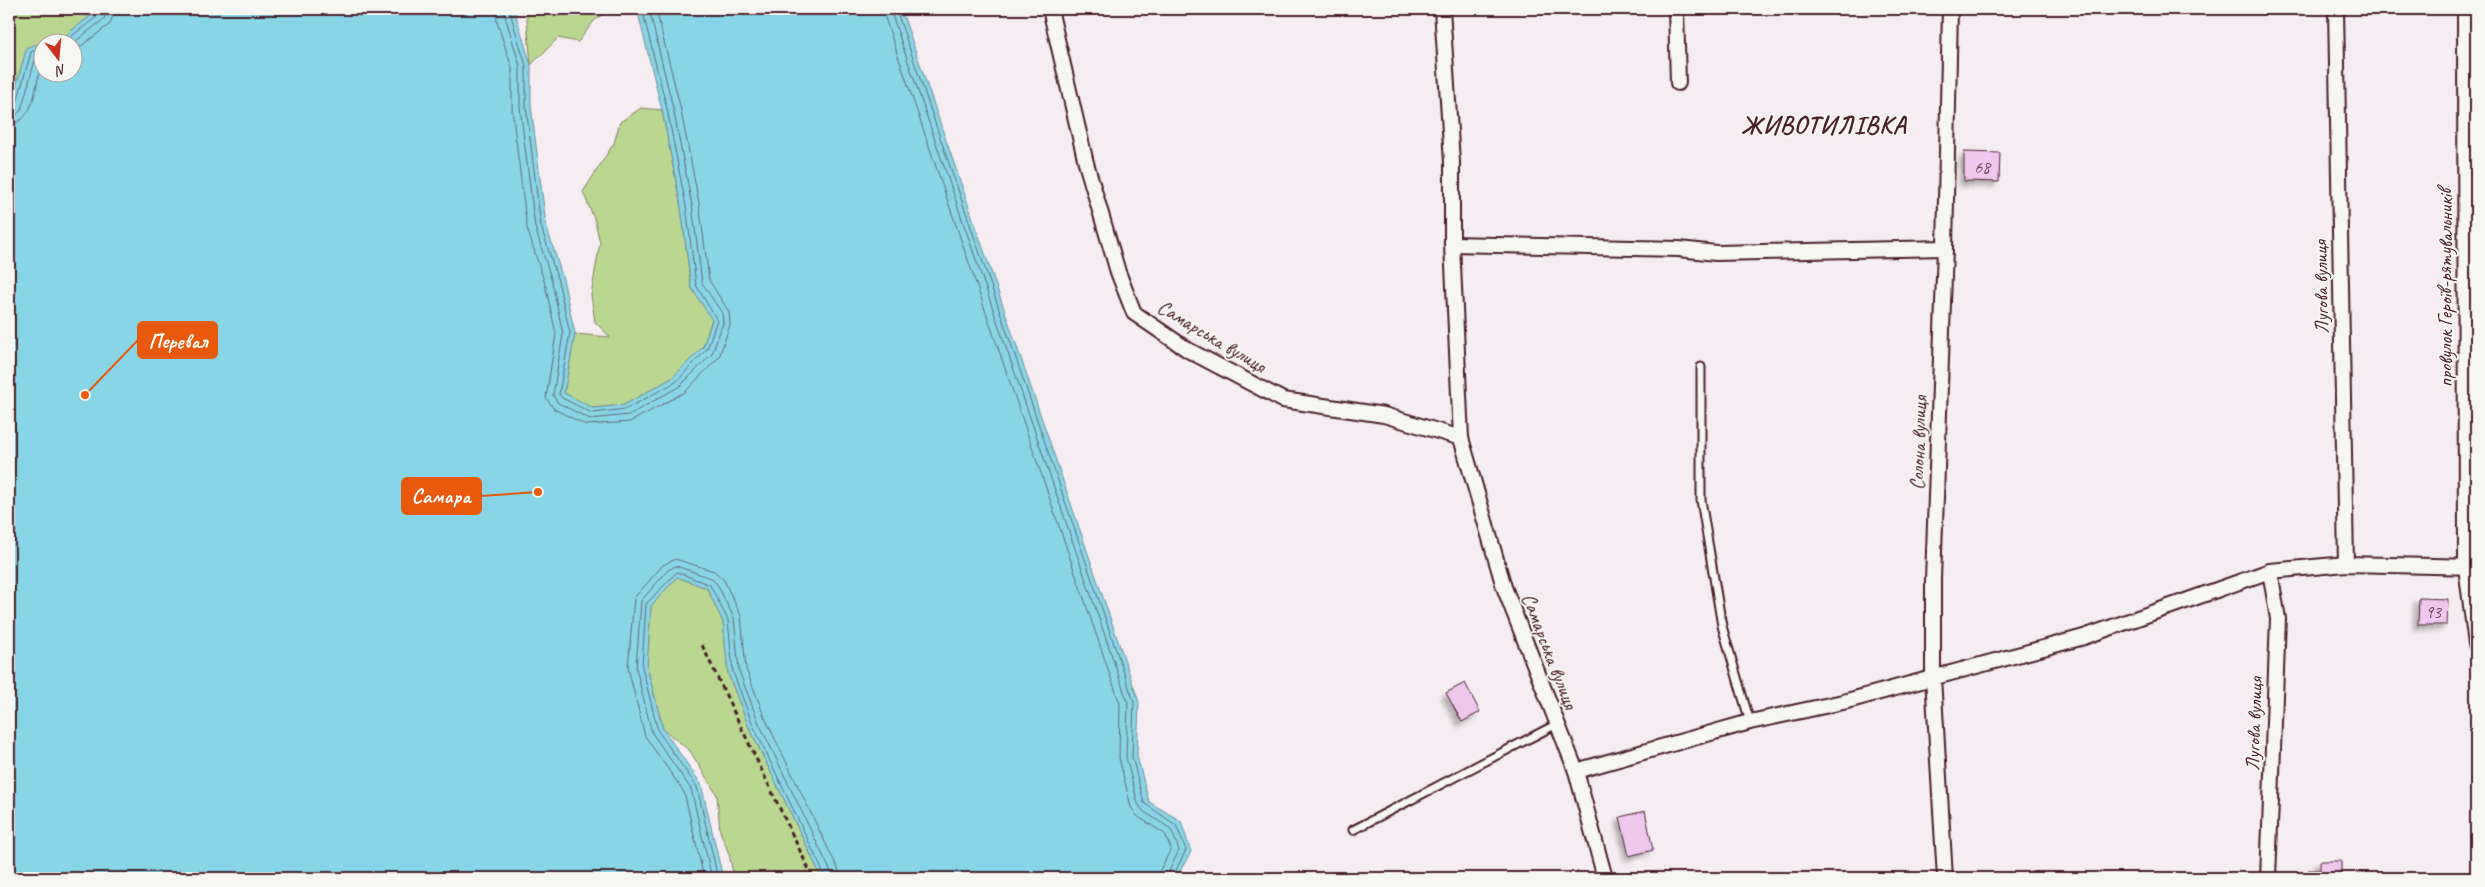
<svg xmlns="http://www.w3.org/2000/svg" width="2485" height="887" font-family="Caveat,sans-serif">
	<style>
		.green { fill: #b9d790; stroke: #827b5e }
		.water { fill: #88d5e7; stroke: #6f8c9c }
		.lines { fill: none; stroke-linecap: round; stroke-linejoin: round }
		.shore { stroke: #636876; stroke-width: 1 }
		.building { fill: #f0c7ef; stroke: #4a1f2b; filter: url(#shadow) }
		.lane-casing { stroke: #4a1f2b; stroke-width: 11 }
		.street-casing { stroke: #4a1f2b; stroke-width: 18 }
		.path { stroke: #4a1f2b; stroke-width: 3; stroke-dasharray: 5 4; stroke-linecap: butt }
		.lane { stroke: #f6f6f2; stroke-width: 7 }
		.street { stroke: #f6f6f2; stroke-width: 14 }
		.labels { text-anchor: middle; dominant-baseline: central; stroke-width: 4; stroke-linejoin: round; paint-order: stroke }
		.number-label { font-size: 18px; fill: #74495c }
		.street-label { font-size: 20px; fill: #4a1f2b; stroke: #f6f6f2 }
		.district-label { font-size: 25px; font-weight: bold; letter-spacing: 1px; fill: #4a1f2b; stroke: #f6f6f2 }
		.leader { fill: none; stroke: #e8590c; stroke-width: 2 }
		.callout-dot { fill: #e8590c; stroke: #f6f6f2; stroke-width: 2 }
		.callout { fill: #e8590c; stroke: #e8590c; stroke-width: 2 }
		.callout-label { font-size: 21px; text-anchor: middle; font-weight: bold; fill: #fff }
	</style>
	<defs>
		<filter id="shadow"><feDropShadow dx="-4.5" dy="4.5" stdDeviation="2.5" flood-color="#0004"/></filter>
	</defs>
	<rect width="100%" height="100%" fill="#f5edf1"/>
	<filter id="ink" filterUnits="userSpaceOnUse"><feTurbulence type="fractalNoise" baseFrequency=".02" numOctaves="2"/><feDisplacementMap in="SourceGraphic" scale="10" xChannelSelector="R" yChannelSelector="G"/><feConvolveMatrix kernelMatrix="1 2 1 2 8 2 1 2 1" color-interpolation-filters="sRGB"/></filter>
	<g filter="url(#ink)">
		<g class="green">
			<path d="M9 9H99L61 39 27 47 9 111Z"/>
			<path d="M526 9H609L594 21 578 42 558 38 531 65Z"/>
			<path d="M641 108 662 110 681 207 691 287 712 319 703 347 672 378 624 405 593 408 564 393 575 334 610 337 595 322 591 295 600 243 595 221 583 192 614 143 620 122Z"/>
			<path d="M677 577 707 588 723 622 728 673 748 725 822 878H734L729 854 720 831 717 795 690 751 663 729 647 667 651 605Z"/>
		</g>
		<path class="water" d="M99 9H514L531 65V106L546 225 563 279 575 334 564 393 593 408 624 405 672 378 703 347 712 320 691 287 681 207 662 110 637 9H901L1139 702 1137 756 1149 802 1181 821 1191 852 1176 878H822L748 725 728 673 723 622 707 588 677 577 651 606 647 667 663 729 701 784 723 878H9V111L27 47 42 43V72H72V42H45L61 39Z"/>
		<g class="lines">
			<g class="shore">
				<path d="M496 9 497 22 512 68V109L527 228 545 284 556 334 546 398 554 409 586 425 630 422 685 392 719 357 730 325 729 312 709 280 699 203 680 106 656 9"/>
				<path d="M503 9 520 66V107L535 227 552 282 563 334 553 395 558 403 590 419 629 415 680 386 712 354 723 323 722 313 702 283 692 205 673 108 649 9"/>
				<path d="M509 9 526 66V107L541 226 558 281 570 333 559 394 562 398 592 413 626 409 676 382 707 349 717 320 696 285 686 206 667 109 642 9"/>
				<path d="M882 9 1120 704 1119 758 1131 807 1137 816 1165 834 1171 849 1160 870 1158 878"/>
				<path d="M890 9 1128 703 1126 757 1138 804 1143 811 1171 829 1179 850 1166 878"/>
				<path d="M896 9 1134 702 1132 757 1144 803 1176 825 1186 850 1172 878"/>
				<path d="M64 42 99 15 101 9"/>
				<path d="M72 44 104 19 108 9"/>
				<path d="M72 53 110 24 115 9"/>
				<path d="M9 110 16 106 31 52 42 48"/>
				<path d="M9 116 16 115 21 110 36 57 42 55"/>
				<path d="M9 124C36 123 35 82 42 63"/>
				<path d="M704 878 684 792 645 736 628 668 634 598 663 565 675 559 714 571 724 580 741 616 746 669 765 718 838 869 840 878"/>
				<path d="M712 878 691 789 652 733 636 668 641 601 668 570 676 566 711 578 717 584 734 618 739 671 758 721 831 872 832 878"/>
				<path d="M718 878 697 787 658 731 642 667 646 604 677 572 710 585 728 620 733 672 752 723 826 878"/>
			</g>
		</g>
		<g class="building">
			<path d="M1964 152 2000 153 1999 182 1964 181Z"/>
			<path d="M2419 598 2448 599 2447 625H2418Z"/>
			<path d="M1465 683 1480 712 1462 722 1446 693Z"/>
			<path d="M1645 811 1653 850 1629 856 1620 817Z"/>
			<path d="M2320 861H2341V874L2335 875V878H2308V870H2320Z"/>
		</g>
		<g class="lines">
			<g class="lane-casing">
				<g id="lane">
					<path d="M1701 367V500L1722 626 1750 722"/>
					<path d="M1353 830 1557 724"/>
				</g>
			</g>
			<g class="street-casing">
				<g id="street">
					<path d="M1050 9 1086 163 1118 272 1134 313 1188 350 1283 400 1384 415 1461 438"/>
					<path d="M1442 9 1452 162V244L1461 438 1504 587 1576 771 1605 878"/>
					<path d="M1676 9 1678 83"/>
					<path d="M2336 9 2346 564"/>
					<path d="M2465 9 2466 567 2476 644"/>
					<path d="M1452 244 1679 249 1716 253 1945 248"/>
					<path d="M1576 771 1750 722 1843 702 2084 637 2270 571 2346 564 2476 567"/>
					<path d="M1945 878 1933 677V579L1945 248 1950 9"/>
					<path d="M2268 878 2278 619 2270 571"/>
				</g>
			</g>
			<path class="path" d="M702 645 813 878"/>
			<use href="#lane" class="lane"/>
			<use href="#street" class="street"/>
		</g>
	</g>
	<g class="labels">
		<g class="number-label">
			<text x="1982" y="167">68</text>
			<text x="2433" y="612">93</text>
		</g>
		<g class="street-label">
			<text transform="translate(2321 287) rotate(-91)">Лугова вулиця</text>
			<text transform="translate(2445 288) rotate(-90)">провулок Героїв-рятувальників</text>
			<text transform="translate(1212 336) rotate(31)">Самарська вулиця</text>
			<text transform="translate(1918 443) rotate(-88)">Солона вулиця</text>
			<text transform="translate(1550 651) rotate(69)">Самарська вулиця</text>
			<text transform="translate(2254 724) rotate(-88)">Лугова вулиця</text>
		</g>
		<g class="district-label">
			<text x="1824" y="125">ЖИВОТИЛІВКА</text>
		</g>
	</g>
	<path class="leader" d="M85 395L138 340M538 492L481 496"/>
	<g class="callout-dot">
		<circle cx="85" cy="395" r="5"/>
		<circle cx="538" cy="492" r="5"/>
	</g>
	<g class="callout">
		<rect x="138" y="322" width="79" height="36" rx="5"/>
		<rect x="402" y="478" width="79" height="36" rx="5"/>
	</g>
	<g class="callout-label">
		<text x="178" y="348">Перевал</text>
		<text x="441" y="503">Самара</text>
	</g>
	<rect width="2485" height="887" fill="none" stroke="#f6f6f2" stroke-width="30"/>
	<rect x="15" y="15" width="2455" height="857" fill="none" stroke="#4a1f2b" stroke-width="2" filter="url(#ink)"/>
	<g transform="translate(58 58) rotate(164)"><circle r="24" fill="#f6f6f2" stroke="#b1a0a2"/>
	<path d="M0-4L9 19L0 12L-9 19Z" fill="#c8321e"/>
	<text y="-8" font-size="14" font-weight="bold" text-anchor="middle" fill="#4a1f2b">N</text>
	</g>
</svg>
